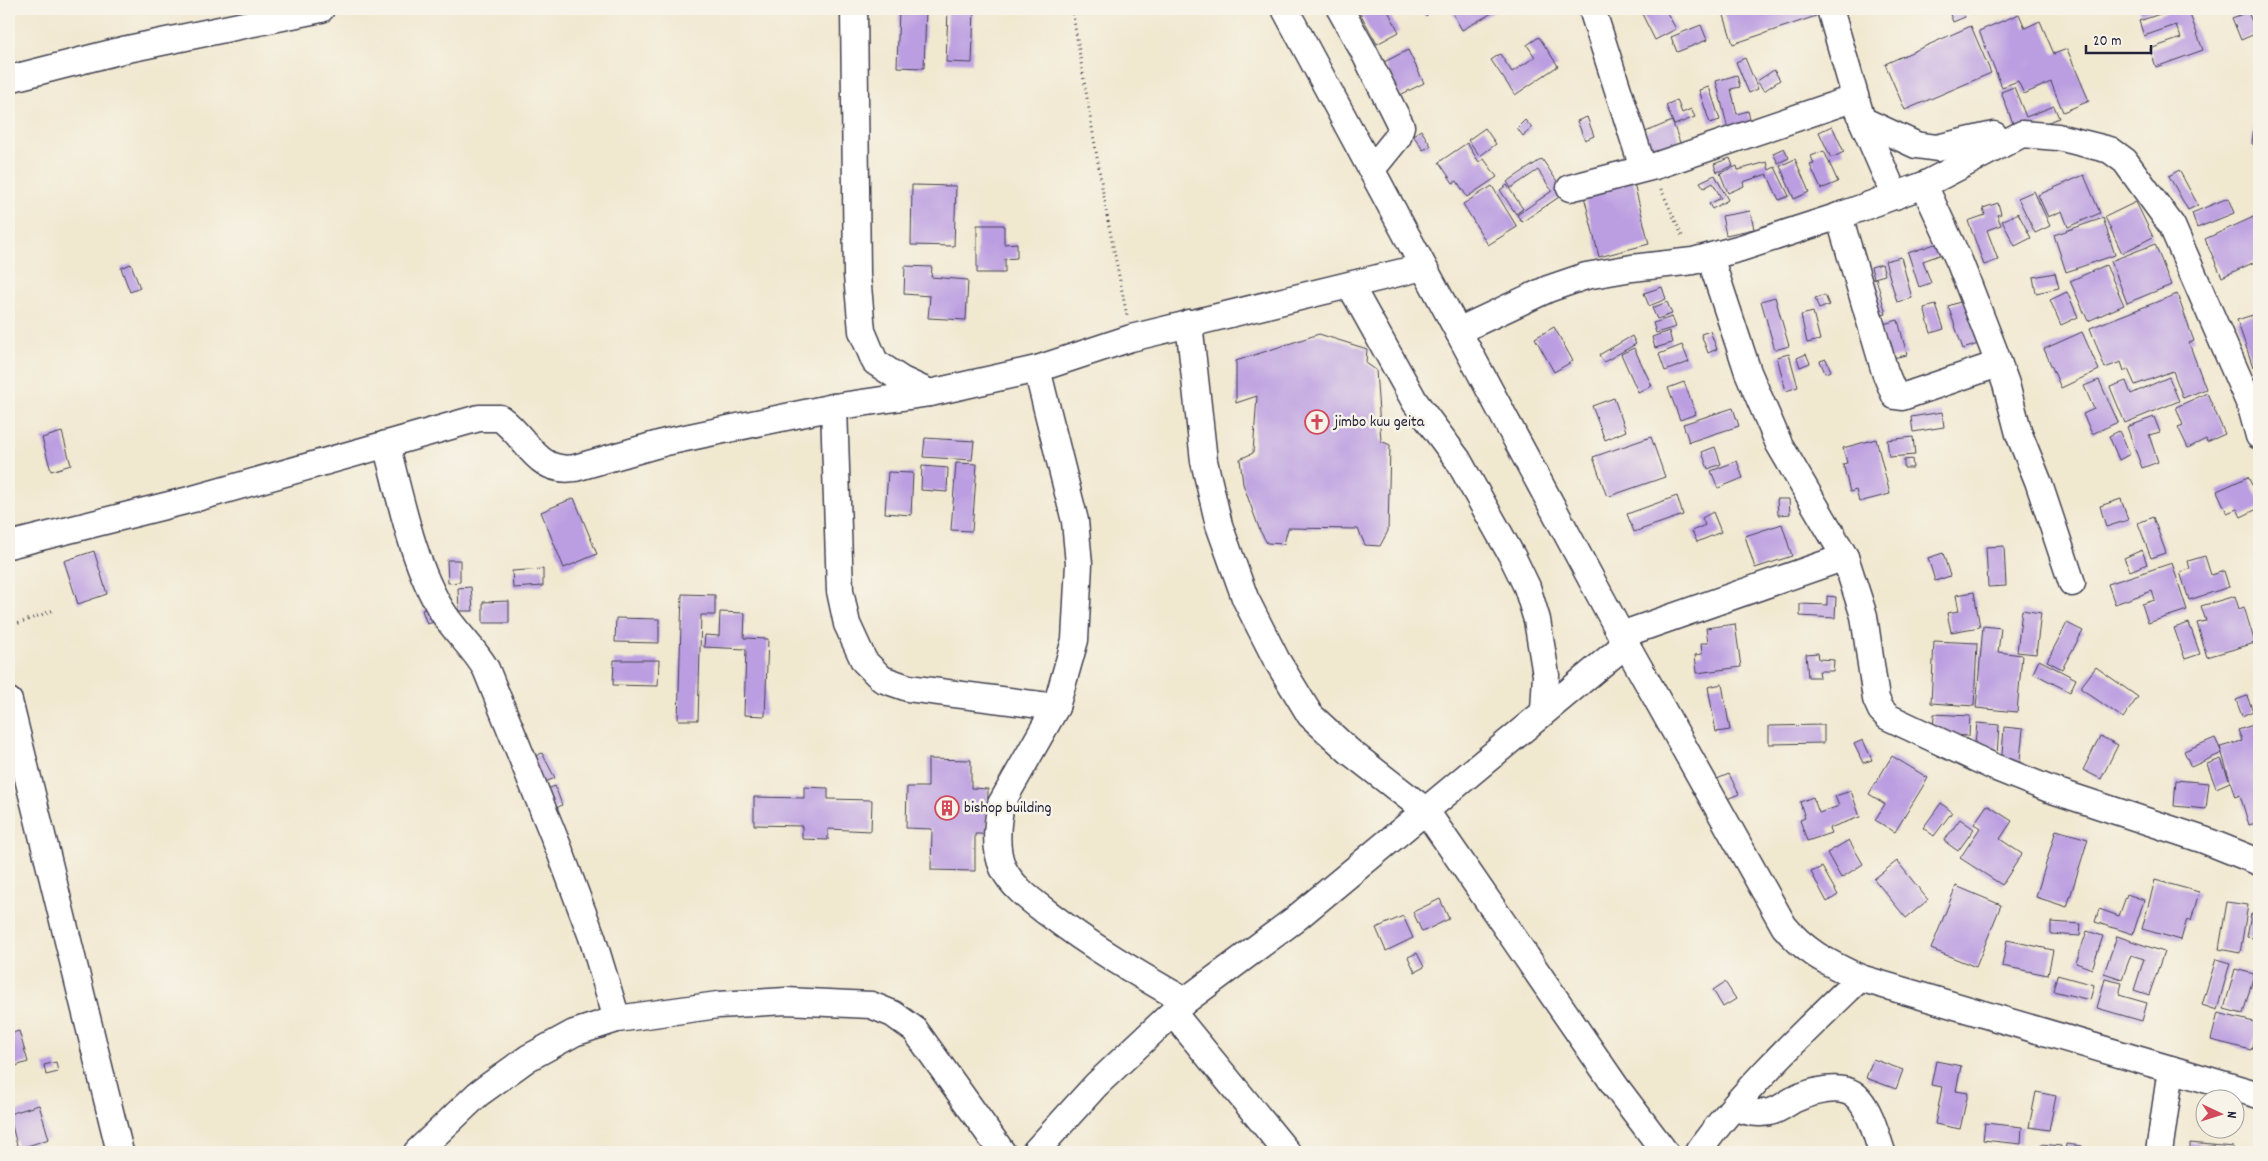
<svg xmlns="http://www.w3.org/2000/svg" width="2268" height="1161" font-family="Dekko,sans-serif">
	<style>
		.building { fill: #bb9ee1 }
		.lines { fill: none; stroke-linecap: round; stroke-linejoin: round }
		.minor-casing { stroke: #414051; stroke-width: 29 }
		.path { stroke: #414051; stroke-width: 3; stroke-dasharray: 1 4; stroke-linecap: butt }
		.minor { stroke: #fff; stroke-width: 26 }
		.labels { text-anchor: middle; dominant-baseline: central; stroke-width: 5; stroke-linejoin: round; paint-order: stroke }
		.poi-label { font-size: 16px; fill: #22223b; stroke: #f7f3e8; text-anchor: start }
	</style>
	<rect width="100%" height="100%" fill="#f7f3e8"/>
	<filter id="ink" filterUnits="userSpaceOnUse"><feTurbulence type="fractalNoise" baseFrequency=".02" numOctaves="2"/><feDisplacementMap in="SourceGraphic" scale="10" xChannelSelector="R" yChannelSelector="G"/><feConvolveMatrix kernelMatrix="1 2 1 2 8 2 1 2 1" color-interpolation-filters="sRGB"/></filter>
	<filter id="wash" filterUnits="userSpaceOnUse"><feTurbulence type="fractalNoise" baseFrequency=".0096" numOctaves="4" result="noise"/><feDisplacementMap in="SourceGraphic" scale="20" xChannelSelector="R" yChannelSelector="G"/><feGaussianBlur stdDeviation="1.12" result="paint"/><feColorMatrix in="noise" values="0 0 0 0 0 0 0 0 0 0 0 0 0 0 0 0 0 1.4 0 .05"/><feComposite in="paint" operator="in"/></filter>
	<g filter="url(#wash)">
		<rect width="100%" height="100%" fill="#f1e8d0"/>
		<g id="blocks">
			<g class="building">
				<path d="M899 9H926L924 68 897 67Z"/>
				<path d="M948 9H974L972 63 946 62Z"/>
				<path d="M1367 9H1387L1399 32 1377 44 1360 13Z"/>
				<path d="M1417 9H1432L1426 16Z"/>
				<path d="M1450 9H1499L1462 30Z"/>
				<path d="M1648 9H1665L1676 29 1655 40 1641 12Z"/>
				<path d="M1722 9H1742L1743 14 1760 9H1813L1816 16 1733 44Z"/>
				<path d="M1948 9H1962L1965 17 1953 22Z"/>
				<path d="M1971 9H1987L1973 14Z"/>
				<path d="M2139 9H2156L2141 15Z"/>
				<path d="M2175 9H2188L2203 50 2156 67 2150 49 2181 38 2176 25 2144 36 2139 21Z"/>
				<path d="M2250 9H2259V21L2256 23Z"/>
				<path d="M2248 12 2257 33 2241 40 2232 18Z"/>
				<path d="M2019 14 2025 28 2040 21 2054 54 2067 49 2089 101 2063 112 2051 82 2024 94 2018 81 2002 87 1979 31Z"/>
				<path d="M1701 25 1707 40 1677 52 1671 37Z"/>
				<path d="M1971 26 1991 73 1905 110 1885 64Z"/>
				<path d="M1539 37 1558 66 1515 95 1491 60 1500 54 1512 72 1535 57 1527 45Z"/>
				<path d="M1408 50 1424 83 1400 95 1384 62Z"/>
				<path d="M1745 58 1758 89 1749 93 1736 62Z"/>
				<path d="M1774 70 1780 80 1764 91 1757 81Z"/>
				<path d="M1737 75 1740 87 1731 89 1737 114 1748 111 1751 123 1728 129 1716 81Z"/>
				<path d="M1709 87 1720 120 1710 123 1699 90Z"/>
				<path d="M2014 87 2026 117 2054 106 2059 118 2017 134 2001 92Z"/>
				<path d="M1677 100 1682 113 1691 109 1695 117 1674 125 1666 105Z"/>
				<path d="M2257 102H2259V145L2252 144Z"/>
				<path d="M1587 117 1594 136 1585 140 1577 121Z"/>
				<path d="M1525 120 1532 128 1523 136 1517 128Z"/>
				<path d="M1672 121 1681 145 1652 157 1643 133Z"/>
				<path d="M1832 126 1844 152 1831 158 1819 132Z"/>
				<path d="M1485 128 1496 144 1480 156 1468 140Z"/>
				<path d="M1421 130 1431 146 1423 150 1413 135Z"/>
				<path d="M1467 143 1479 162 1484 159 1497 177 1467 197 1457 181 1453 183 1439 162Z"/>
				<path d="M1784 148 1789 158 1778 163 1773 153Z"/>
				<path d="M1824 151 1838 182 1821 189 1810 165 1814 164 1811 156Z"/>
				<path d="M1730 158 1733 166 1717 172 1714 164Z"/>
				<path d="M1542 159 1565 193 1522 222 1517 215 1552 191 1538 170 1511 188 1507 182Z"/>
				<path d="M1795 159 1809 192 1794 199 1780 166Z"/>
				<path d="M1767 162 1769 170 1775 167 1789 196 1779 200 1767 174 1743 182 1744 186 1728 193 1720 173 1737 166 1738 170Z"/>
				<path d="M2179 170 2198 205 2188 210 2169 176Z"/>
				<path d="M1715 175 1728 200 1712 209 1709 204 1721 198 1713 183 1704 188 1700 182Z"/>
				<path d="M2084 175 2100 213 2068 227 2062 211 2048 217 2038 195Z"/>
				<path d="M1633 179 1649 244 1599 257 1583 192Z"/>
				<path d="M912 185 956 186 954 246 911 245Z"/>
				<path d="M1507 185 1523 209 1516 214 1500 190Z"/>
				<path d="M1492 186 1517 227 1488 245 1463 204Z"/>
				<path d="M2034 191 2050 226 2035 233 2018 198Z"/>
				<path d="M2228 198 2234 213 2197 228 2192 213Z"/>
				<path d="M2136 202 2153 237 2122 253 2105 217Z"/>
				<path d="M1998 203 2001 214 1997 215 2001 225 1987 230 1998 260 1984 265 1968 221 1985 215 1983 208Z"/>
				<path d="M1750 211 1754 229 1726 235 1722 216Z"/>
				<path d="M2018 213 2031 238 2015 246 2002 221Z"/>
				<path d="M2258 215 2259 260 2222 277 2205 239Z"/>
				<path d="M2103 218 2115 255 2066 272 2054 235Z"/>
				<path d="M977 225H1004V244L1017 243V258L1005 259V273H977Z"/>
				<path d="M1941 242 1945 253 1923 261 1931 283 1919 287 1908 253Z"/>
				<path d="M2155 244 2171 285 2127 303 2111 261Z"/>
				<path d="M1901 257 1912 298 1897 302 1885 261Z"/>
				<path d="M131 264 140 288 130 292 121 268Z"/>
				<path d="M1882 264 1885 275 1874 278 1871 267Z"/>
				<path d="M2106 265 2124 305 2088 321 2070 281Z"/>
				<path d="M905 266 932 267 931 277 968 280 966 320 928 318 930 296 904 294Z"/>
				<path d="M2055 273 2059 288 2036 293 2033 277Z"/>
				<path d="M1876 278 1886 314 1876 317 1866 281Z"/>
				<path d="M1662 287 1666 299 1649 306 1644 293Z"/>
				<path d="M2067 292 2078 317 2061 325 2050 300Z"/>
				<path d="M2177 294 2194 341 2189 343 2206 389 2183 398 2173 371 2135 385 2128 369 2124 371 2121 362 2105 368 2090 328Z"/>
				<path d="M1825 295 1829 305 1819 309 1815 298Z"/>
				<path d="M1775 297 1789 346 1775 350 1761 301Z"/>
				<path d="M1966 300 1981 343 1963 349 1948 306Z"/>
				<path d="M1667 302 1672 314 1657 319 1652 308Z"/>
				<path d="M1936 305 1944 329 1931 333 1924 308Z"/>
				<path d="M1813 312 1820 340 1807 343 1801 315Z"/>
				<path d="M2259 313V365L2253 367 2237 320Z"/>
				<path d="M1672 317 1676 327 1656 333 1653 323Z"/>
				<path d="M1898 320 1907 355 1888 359 1880 325Z"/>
				<path d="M1554 327 1573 361 1554 372 1535 338Z"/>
				<path d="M1669 331 1672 343 1655 348 1652 337Z"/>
				<path d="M1710 331 1717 349 1708 353 1701 334Z"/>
				<path d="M2082 332 2099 370 2061 388 2044 349Z"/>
				<path d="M1319 334 1367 349 1366 363 1376 370 1381 441 1390 445 1388 531 1380 546 1365 545 1358 529 1288 528 1284 544 1267 543 1260 531 1243 484 1240 459 1253 453 1257 396 1236 403V361Z"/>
				<path d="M1632 336 1636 344 1604 362 1599 355Z"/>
				<path d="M1682 345 1689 362 1665 371 1659 354Z"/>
				<path d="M1634 348 1652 386 1638 392 1621 354Z"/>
				<path d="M1789 354 1798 387 1786 391 1777 357Z"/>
				<path d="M1806 354 1810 363 1800 367 1797 358Z"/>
				<path d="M1826 359 1831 371 1825 373 1820 361Z"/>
				<path d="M2169 377 2179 401 2125 423 2110 387 2126 381 2131 394Z"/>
				<path d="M2099 380 2118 422 2092 434 2083 414 2094 409 2084 386Z"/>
				<path d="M1684 382 1696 414 1680 420 1668 388Z"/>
				<path d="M2207 393 2225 434 2207 442 2206 439 2188 448 2178 427 2183 425 2176 407Z"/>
				<path d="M1614 398 1626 431 1605 440 1592 406Z"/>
				<path d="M1733 408 1739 426 1689 442 1683 424Z"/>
				<path d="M1942 412 1944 427 1913 432 1911 417Z"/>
				<path d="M2154 417 2160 432 2149 435 2158 462 2142 468 2127 427Z"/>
				<path d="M2119 431 2130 454 2119 460 2109 436Z"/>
				<path d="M62 432 71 465 51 471 42 438Z"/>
				<path d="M1651 437 1665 477 1607 497 1593 457Z"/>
				<path d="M1913 437 1915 455 1889 457 1887 440Z"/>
				<path d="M925 438 974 441 972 460 923 457Z"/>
				<path d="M1876 439 1890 494 1859 502 1856 490 1850 492 1843 464 1847 463 1843 448Z"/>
				<path d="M1715 447 1721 464 1708 469 1702 452Z"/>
				<path d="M1912 459 1913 468H1904V460Z"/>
				<path d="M1737 461 1743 478 1718 488 1711 471Z"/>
				<path d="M956 463 977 464 972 531 951 530Z"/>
				<path d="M922 466 948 468 947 492 921 490Z"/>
				<path d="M888 472 913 473 911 515 885 513Z"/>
				<path d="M2248 477 2259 500V508L2241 517 2237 509 2227 513 2217 491Z"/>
				<path d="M1677 496 1683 515 1634 532 1627 514Z"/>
				<path d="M574 498 597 554 564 568 541 512Z"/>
				<path d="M1777 499H1789L1790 514 1778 515Z"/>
				<path d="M2121 499 2128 520 2106 527 2100 506Z"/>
				<path d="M1713 512 1721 532 1697 542 1692 531 1705 525 1702 518Z"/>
				<path d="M2153 517 2166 553 2151 558 2138 523Z"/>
				<path d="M1782 524 1792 556 1755 568 1745 536Z"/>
				<path d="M2004 546 2006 586 1988 587 1986 547Z"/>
				<path d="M2142 550 2147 564 2130 571 2124 558Z"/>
				<path d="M94 551 107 594 78 604 64 561Z"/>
				<path d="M1943 553 1950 576 1935 581 1928 558Z"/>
				<path d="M2205 556 2211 575 2224 571 2229 587 2189 600 2180 572 2190 569 2188 561Z"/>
				<path d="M447 560H460V582L448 583Z"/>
				<path d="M2172 563 2187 610 2148 623 2142 604 2155 600 2152 591 2115 604 2108 584Z"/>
				<path d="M543 569V586L513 588 512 571Z"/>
				<path d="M471 587 473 611H459L458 588Z"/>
				<path d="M1974 592 1980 627 1951 632 1947 613 1959 611 1956 595Z"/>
				<path d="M682 594 715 595V615H701L698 720H678Z"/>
				<path d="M1827 596 1836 597 1835 618 1800 616V604L1827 605Z"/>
				<path d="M2235 596 2239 609 2244 607 2255 643 2207 657 2197 623 2206 621 2201 606Z"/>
				<path d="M509 601V623H483V602Z"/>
				<path d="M433 606 438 621 427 624 422 610Z"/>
				<path d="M2022 610 2041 613 2036 654 2017 652Z"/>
				<path d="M720 612 745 613 744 638 768 639 765 716 744 715 746 649 704 647 705 635 719 636Z"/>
				<path d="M616 618 659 619V643L615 642Z"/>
				<path d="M2067 623 2083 631 2062 669 2047 661Z"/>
				<path d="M2189 623 2200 654 2185 659 2174 628Z"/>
				<path d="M1735 624 1741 667 1697 673 1695 655 1702 654 1701 643H1708L1706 628Z"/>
				<path d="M1983 626 2001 628 1998 652 2022 655 2017 712 1976 708Z"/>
				<path d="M1934 641 1977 643 1974 706 1931 703Z"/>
				<path d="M1818 653 1819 659 1834 660 1833 671H1819L1820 677H1808L1806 654Z"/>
				<path d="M614 660H659L658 686 613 685Z"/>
				<path d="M2039 660 2076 679 2070 692 2033 673Z"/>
				<path d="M2096 667 2138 697 2123 718 2080 688Z"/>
				<path d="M1722 684 1730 730 1716 732 1708 687Z"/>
				<path d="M2247 696 2253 711 2242 716 2236 700Z"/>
				<path d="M1934 714 1970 716 1969 736 1933 734Z"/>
				<path d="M1977 723 1999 725 1997 756 1974 754Z"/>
				<path d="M2259 723V789L2256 790 2259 800V822L2249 825 2240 795 2235 797 2220 747 2242 741 2238 730Z"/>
				<path d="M1824 725V743L1769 744V726Z"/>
				<path d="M2004 727 2023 729 2019 771 2001 769Z"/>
				<path d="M2100 736 2118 745 2101 779 2083 770Z"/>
				<path d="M2215 738 2222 753 2191 767 2184 751Z"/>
				<path d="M1863 740 1872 760 1863 763 1854 744Z"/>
				<path d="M542 753 555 778 543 783 531 758Z"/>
				<path d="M1892 756 1928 778 1895 832 1875 820 1885 804 1869 794Z"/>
				<path d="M928 759 971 760V788L988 789 987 834H975V871L931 870 932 829 906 828 907 787H928Z"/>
				<path d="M2221 759 2230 782 2216 788 2207 764Z"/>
				<path d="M1729 774 1739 794 1727 799 1717 779Z"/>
				<path d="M2176 780 2209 783 2206 809 2174 806Z"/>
				<path d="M555 786 562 805 553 810 545 790Z"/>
				<path d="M804 787 828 788V799L872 800 871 831 828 829V840L802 839V826L754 825V797L804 798Z"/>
				<path d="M1851 791 1860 817 1829 828 1831 833 1807 841 1800 820 1805 818 1800 802 1813 797 1819 813 1839 806 1835 796Z"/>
				<path d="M1941 803 1952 812 1934 836 1923 828Z"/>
				<path d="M1987 805 2012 821 2000 839 2022 854 2002 885 1960 858 1980 828 1974 824Z"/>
				<path d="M1960 819 1974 829 1958 851 1944 841Z"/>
				<path d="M2056 830 2088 839 2067 907 2036 897Z"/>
				<path d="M1849 840 1863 864 1841 878 1827 853Z"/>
				<path d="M1897 861 1928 900 1906 918 1874 879Z"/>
				<path d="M1822 867 1838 895 1827 902 1811 872Z"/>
				<path d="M2155 880 2199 892 2191 921 2187 919 2181 940 2142 929Z"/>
				<path d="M1956 886 2001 905 1976 967 1931 949Z"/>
				<path d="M2127 894 2144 900 2133 934 2095 922 2099 909 2119 916Z"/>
				<path d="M1440 899 1449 919 1422 932 1413 912Z"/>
				<path d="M2227 902 2248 905 2240 953 2219 949Z"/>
				<path d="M2251 914 2259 915V939L2247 937Z"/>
				<path d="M1403 916 1413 938 1386 951 1376 928Z"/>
				<path d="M2051 922 2081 924 2080 936 2051 934Z"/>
				<path d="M2087 931 2103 936 2092 969 2076 963Z"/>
				<path d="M2117 936 2164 952 2149 995 2134 990 2144 959 2131 955 2122 979 2104 973Z"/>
				<path d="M2007 940 2053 950 2048 975 2002 966Z"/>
				<path d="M1417 953 1424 967 1415 972 1408 957Z"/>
				<path d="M2216 959 2230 963 2217 1010 2202 1005Z"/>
				<path d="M2235 969 2254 974 2243 1014 2224 1009Z"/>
				<path d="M2057 975 2094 985 2090 1000 2053 991Z"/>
				<path d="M2258 975H2259V1007L2254 1006Z"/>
				<path d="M2105 979 2122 983 2119 995 2147 1003 2142 1021 2097 1008Z"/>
				<path d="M1725 982 1736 999 1723 1007 1713 990Z"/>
				<path d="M2218 1013 2258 1023 2251 1050 2211 1040Z"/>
				<path d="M19 1031 28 1062 9 1068V1034Z"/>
				<path d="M1873 1059 1903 1070 1896 1089 1866 1078Z"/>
				<path d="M1936 1061 1961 1066 1956 1091 1968 1093 1960 1129 1935 1124 1942 1087 1931 1085Z"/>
				<path d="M56 1062 58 1072 46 1075 44 1065Z"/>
				<path d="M2036 1092 2056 1096 2049 1130 2029 1127Z"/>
				<path d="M39 1105 49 1139 18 1149 9 1114Z"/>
				<path d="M1985 1123 2022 1127 2021 1144 1983 1140Z"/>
				<path d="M2190 1143 2233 1147V1152H2190Z"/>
				<path d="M2041 1144 2061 1146 2060 1152H2040Z"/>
				<path d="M2066 1144 2082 1146V1152H2065Z"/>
			</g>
		</g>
	</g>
	<g filter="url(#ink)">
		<use href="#blocks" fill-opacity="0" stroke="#414051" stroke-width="1"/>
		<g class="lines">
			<g class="minor-casing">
				<g id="minor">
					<path d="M854 9 857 275 862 331 875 362 902 380 930 393"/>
					<path d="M1285 9 1626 644 1784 926C1806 953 1829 963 1860 978L2259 1095"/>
					<path d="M1340 9 1364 52 1401 126 1398 137 1372 169"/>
					<path d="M1592 9 1643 168"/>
					<path d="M1830 9 1862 120 1895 196"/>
					<path d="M9 79 123 50 321 9"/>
					<path d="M1862 120 1916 145 1937 148 1994 135"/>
					<path d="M1924 185 1960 263 1993 348 2006 384 2019 434 2038 481 2072 583"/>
					<path d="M1570 188 1655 166 1855 98"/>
					<path d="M1839 216 1885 372 1895 396 1902 397 1998 364"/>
					<path d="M1710 257 1748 372 1779 444 1845 557 1864 616 1876 699 1881 710 1888 717 1994 767 2049 789 2204 840 2259 862"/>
					<path d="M1350 285 1415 402 1458 460 1512 556 1527 587 1537 620 1546 675 1544 711"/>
					<path d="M1189 323 1204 461 1219 525 1245 598 1276 659 1310 715 1349 751 1426 811 1616 1087 1665 1152"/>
					<path d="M1458 331 1548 289 1586 276 1632 268 1693 261 1741 248 1839 216 1924 185 2022 134 2058 137 2110 150 2125 161 2172 226 2251 407 2259 436"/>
					<path d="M1037 369 1075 521 1079 564 1075 640 1056 707 1001 804C997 824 994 848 1003 868 1012 887 1032 901 1049 914 1092 947 1138 974 1185 1001"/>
					<path d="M834 407 840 591 847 624 864 661 882 679 908 688 1056 707"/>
					<path d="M386 444C400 496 413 565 442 611 455 632 474 648 486 669L559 849 592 937 617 1019"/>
					<path d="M9 545 193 499 479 418H500C528 438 536 474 575 468L666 442 834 407 930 393 1037 369 1131 338 1423 267"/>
					<path d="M1621 635 1845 557"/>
					<path d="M9 701 120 1152"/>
					<path d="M1173 1013 1287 1152"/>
					<path d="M1734 1108C1747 1111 1760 1116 1773 1111 1780 1109 1786 1104 1793 1100 1810 1092 1844 1081 1859 1099 1871 1113 1876 1135 1882 1152"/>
					<path d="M417 1152 478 1094 528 1058 574 1033 617 1019 718 1005 786 1001 871 1005 893 1014 915 1030 1002 1152"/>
					<path d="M1035 1152 1096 1085 1185 1001 1294 920 1626 644"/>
					<path d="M1698 1152C1744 1088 1803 1033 1860 978"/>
					<path d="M2159 1152 2171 1069"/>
				</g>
			</g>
			<g class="path">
				<path d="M1072 9 1107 216 1127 316"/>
				<path d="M1661 189 1683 238"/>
				<path d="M9 627 54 610"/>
			</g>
			<use href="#minor" class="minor"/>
		</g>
	</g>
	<defs>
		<g id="church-ring" transform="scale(1.25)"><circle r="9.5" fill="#f7f3e8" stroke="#d1495b" stroke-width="1.5"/><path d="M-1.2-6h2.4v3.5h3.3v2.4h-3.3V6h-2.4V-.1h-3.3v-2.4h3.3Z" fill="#d1495b"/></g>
		<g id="building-ring" transform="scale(1.25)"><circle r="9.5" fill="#f7f3e8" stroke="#d1495b" stroke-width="1.5"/><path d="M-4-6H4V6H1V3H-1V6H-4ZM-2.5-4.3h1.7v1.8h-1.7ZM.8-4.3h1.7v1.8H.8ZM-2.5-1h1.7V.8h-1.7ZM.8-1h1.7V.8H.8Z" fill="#d1495b"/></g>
	</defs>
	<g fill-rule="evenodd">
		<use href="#church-ring" x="1317" y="422"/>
		<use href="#building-ring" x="947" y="808"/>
	</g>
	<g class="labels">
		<g class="poi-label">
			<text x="1334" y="422">jimbo kuu geita</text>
			<text x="964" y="808">bishop building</text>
		</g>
	</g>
	<rect width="2268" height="1161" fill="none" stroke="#f7f3e8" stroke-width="30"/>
	<g transform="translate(2220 1114) rotate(94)"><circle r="24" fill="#f7f3e8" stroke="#a29fa3"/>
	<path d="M0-4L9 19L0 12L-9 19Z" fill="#d1495b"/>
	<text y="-8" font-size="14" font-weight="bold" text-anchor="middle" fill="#22223b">N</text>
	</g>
	<path d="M2086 45v8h65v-8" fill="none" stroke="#22223b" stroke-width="2.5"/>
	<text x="2093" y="45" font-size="15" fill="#22223b" stroke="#f7f3e8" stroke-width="4" paint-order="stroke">20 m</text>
</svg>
